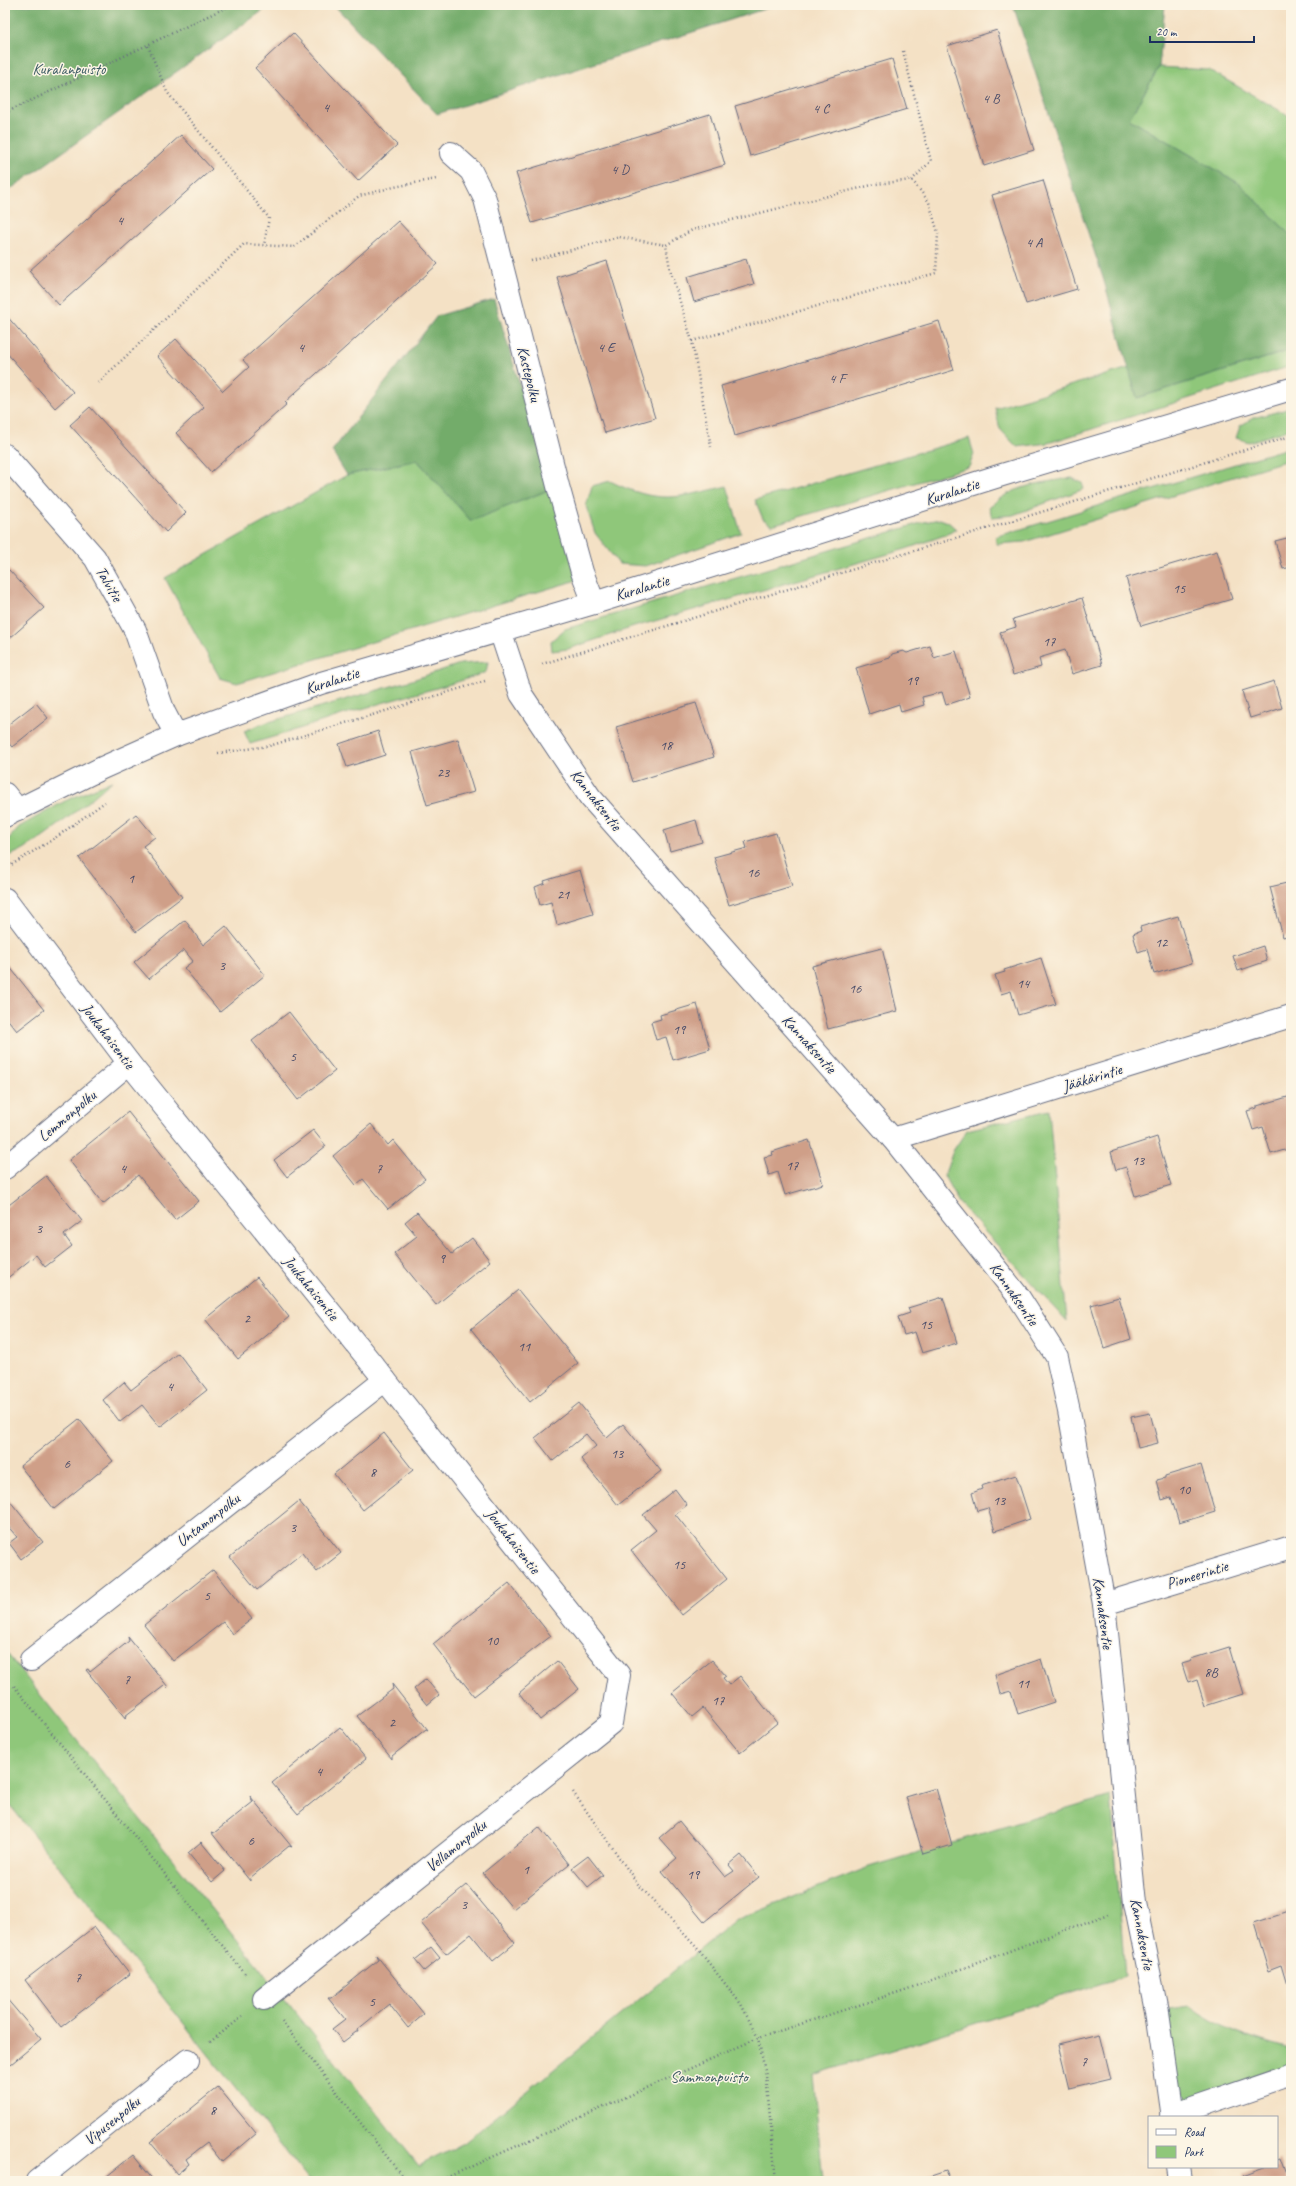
<svg xmlns="http://www.w3.org/2000/svg" width="1296" height="2186" font-family="Caveat,sans-serif">
	<style>
		.green { fill: #8fc77a; stroke: #557b6c }
		.forest { fill: #73ac6a; stroke: #476e64 }
		.building { fill: #cf9f88 }
		.lines { fill: none; stroke-linecap: round; stroke-linejoin: round }
		.street-casing { stroke: #676d82; stroke-width: 24 }
		.secondary-casing { stroke: #676d82; stroke-width: 24 }
		.path { stroke: #676d82; stroke-width: 2.5; stroke-dasharray: 1 3; stroke-linecap: butt }
		.street { stroke: #fff; stroke-width: 22 }
		.secondary { stroke: #fff; stroke-width: 22 }
		.labels { text-anchor: middle; dominant-baseline: central; stroke-width: 3; stroke-linejoin: round; paint-order: stroke }
		.number-label { font-size: 14px; fill: #484b68 }
		.park-label { font-size: 16px; fill: #3e5d66; stroke: #fcf5e5 }
		.street-label { font-size: 16px; fill: #1b2f5e; stroke: #fcf5e5 }
	</style>
	<rect width="100%" height="100%" fill="#fcf5e5"/>
	<filter id="ink" filterUnits="userSpaceOnUse"><feTurbulence type="fractalNoise" baseFrequency=".025" numOctaves="2"/><feDisplacementMap in="SourceGraphic" scale="8" xChannelSelector="R" yChannelSelector="G"/><feConvolveMatrix kernelMatrix="1 2 1 2 8 2 1 2 1" color-interpolation-filters="sRGB"/></filter>
	<filter id="wash" filterUnits="userSpaceOnUse"><feTurbulence type="fractalNoise" baseFrequency=".012" numOctaves="4" result="noise"/><feDisplacementMap in="SourceGraphic" scale="16" xChannelSelector="R" yChannelSelector="G"/><feGaussianBlur stdDeviation="0.9" result="paint"/><feColorMatrix in="noise" values="0 0 0 0 0 0 0 0 0 0 0 0 0 0 0 0 0 1.4 0 .05"/><feComposite in="paint" operator="in"/></filter>
	<g filter="url(#wash)">
		<rect width="100%" height="100%" fill="#f4e1c5"/>
		<g class="green">
			<path d="M1159 67 1209 70 1291 117V236L1240 184 1129 119Z"/>
			<path d="M1291 350V366L1048 443 1017 447 1000 429 995 408 1129 368 1137 398Z"/>
			<path d="M1291 408V429L1249 442 1236 438 1240 426 1253 418Z"/>
			<path d="M969 438 974 454 969 467 772 525 763 519 755 500Z"/>
			<path d="M1291 447V459L1024 542 997 544 995 537Z"/>
			<path d="M417 460 471 520 551 489 577 580 237 683 220 678 165 578 347 475Z"/>
			<path d="M1072 478 1082 483 1084 489 1013 515 992 517 989 508C1009 486 1044 482 1072 478Z"/>
			<path d="M610 481C659 505 677 498 727 486L741 533 646 566 619 564 595 533 586 506 592 486Z"/>
			<path d="M940 519 948 522 956 529 948 534 906 549 634 627 568 649 552 651 551 641 565 629 924 522Z"/>
			<path d="M488 662 486 672C450 686 412 694 375 705 333 717 292 732 250 744L244 731 262 724 412 680 460 664Z"/>
			<path d="M112 781C93 797 26 856 5 856V843L19 827 65 801Z"/>
			<path d="M1049 1110 1067 1322 959 1203 944 1176 953 1151 967 1130Z"/>
			<path d="M5 1651 419 2166 464 2143 736 1920 869 1867 1111 1795 1125 1976 813 2075 823 2181H309L5 1799Z"/>
			<path d="M1190 2006C1218 2028 1256 2040 1290 2049L1291 2075 1171 2116 1157 2011Z"/>
		</g>
		<g class="forest">
			<path d="M5 5H271L5 193Z"/>
			<path d="M334 5H777L437 114Z"/>
			<path d="M1013 5H1165L1159 67 1129 119 1240 184 1291 236V350L1137 398 1104 281Z"/>
			<path d="M494 299 551 489 471 521 417 460 347 475 332 451 437 316Z"/>
		</g>
		<g id="blocks">
			<g class="building">
				<path d="M997 30 1034 150 984 166 947 46Z"/>
				<path d="M293 33 397 145 358 181 255 68Z"/>
				<path d="M892 59 907 109 750 156 735 106Z"/>
				<path d="M710 114 725 165 532 223 516 173Z"/>
				<path d="M181 135 212 169 59 305 29 271Z"/>
				<path d="M1043 180 1077 289 1026 304 992 195Z"/>
				<path d="M398 221 438 264 285 402 287 404 211 472 176 433 204 407 157 356 176 339 223 391 249 367 243 360Z"/>
				<path d="M746 259 754 284 694 302 687 277Z"/>
				<path d="M607 261 655 418 605 433 557 277Z"/>
				<path d="M5 314 73 392 55 408 5 351Z"/>
				<path d="M939 321 954 370 735 436 721 386Z"/>
				<path d="M90 407 186 513 166 532 70 425Z"/>
				<path d="M1291 537V567L1283 569 1275 541Z"/>
				<path d="M1217 551 1232 599 1141 626 1126 578Z"/>
				<path d="M9 570 44 608 10 638 5 633V573Z"/>
				<path d="M1082 598 1102 665 1072 674 1065 650 1039 658 1041 667 1013 675 1000 632 1016 627 1013 619Z"/>
				<path d="M930 646 934 658 956 651 970 697 946 705 942 692 922 697 924 705 901 712 899 704 869 714 856 668 890 658 892 654 903 651 907 653Z"/>
				<path d="M1274 681 1282 708 1250 718 1242 691Z"/>
				<path d="M36 703 48 718 12 747 5 739V727Z"/>
				<path d="M696 703 714 757 633 782 616 727Z"/>
				<path d="M378 731 385 755 347 767 339 744Z"/>
				<path d="M458 739 474 792 427 805 412 752Z"/>
				<path d="M136 814 155 837 143 846 182 897 136 932 79 858Z"/>
				<path d="M696 820 702 842 670 851 664 830Z"/>
				<path d="M776 833 792 886 729 905 714 857 747 848 745 842Z"/>
				<path d="M580 870 593 914 557 925 551 902 540 905 535 887 545 883 544 881Z"/>
				<path d="M1291 882V935L1283 937 1270 887Z"/>
				<path d="M1178 916 1192 963 1154 974 1147 949 1138 952 1133 934 1141 931 1140 927Z"/>
				<path d="M185 920 203 945 226 926 265 975 220 1012 184 968 193 961 184 950 149 979 134 962Z"/>
				<path d="M1263 946 1267 961 1238 971 1233 956Z"/>
				<path d="M882 948 897 1011 828 1029 812 966Z"/>
				<path d="M1041 958 1056 1004 1018 1015 1011 991 1001 994 995 975 1005 972 1004 970Z"/>
				<path d="M5 961 44 1010 17 1031 5 1016Z"/>
				<path d="M697 1004 710 1049 673 1060 666 1037 656 1040 651 1022 661 1019 660 1015Z"/>
				<path d="M289 1012 335 1071 298 1100 252 1041Z"/>
				<path d="M1291 1096V1148L1271 1154 1263 1127 1253 1130 1247 1111 1257 1108V1106Z"/>
				<path d="M128 1112 199 1201 175 1220 138 1175 103 1204 69 1160Z"/>
				<path d="M371 1124 388 1145 393 1140 425 1179 388 1209 363 1179 356 1185 333 1156Z"/>
				<path d="M313 1130 326 1146 287 1177 274 1160Z"/>
				<path d="M1157 1137 1171 1185 1135 1196 1126 1167 1116 1170 1111 1152Z"/>
				<path d="M809 1140 823 1184 785 1195 778 1172 769 1175 764 1157 773 1155 772 1152Z"/>
				<path d="M46 1176 82 1221 64 1235 72 1246 45 1267 36 1255 5 1280V1208Z"/>
				<path d="M417 1212 452 1254 472 1238 490 1261 436 1305 394 1254 417 1236 405 1222Z"/>
				<path d="M257 1277 289 1317 238 1359 205 1319Z"/>
				<path d="M518 1290 578 1363 530 1402 471 1329Z"/>
				<path d="M943 1297 957 1343 922 1353 915 1332 904 1335 898 1317 910 1313 908 1308Z"/>
				<path d="M1119 1297 1131 1339 1104 1348 1091 1305Z"/>
				<path d="M178 1353 207 1390 160 1427 142 1405 120 1422 103 1400 124 1382 131 1390Z"/>
				<path d="M579 1403 607 1438 623 1424 661 1471 618 1505 581 1459 596 1446 586 1434 553 1461 535 1438Z"/>
				<path d="M1150 1413 1158 1443 1138 1448 1131 1417Z"/>
				<path d="M79 1419 113 1461 54 1509 20 1466Z"/>
				<path d="M384 1433 413 1470 363 1510 334 1474Z"/>
				<path d="M1201 1465 1215 1512 1179 1523 1171 1497 1162 1500 1157 1480 1165 1478V1476Z"/>
				<path d="M1016 1475 1030 1519 995 1531 988 1508 977 1511 972 1493 982 1489 981 1486Z"/>
				<path d="M675 1489 687 1505 675 1514 727 1579 682 1615 631 1550 656 1530 643 1515Z"/>
				<path d="M5 1495 43 1542 21 1559 9 1543 17 1537 5 1523Z"/>
				<path d="M299 1501 341 1553 317 1572 302 1553 257 1590 230 1557Z"/>
				<path d="M213 1570 252 1619 232 1634 223 1622 173 1661 144 1625Z"/>
				<path d="M509 1583 551 1636 474 1696 433 1644Z"/>
				<path d="M128 1637 168 1687 166 1688 164 1686 125 1716 126 1719 86 1670 88 1669 90 1672 129 1641Z"/>
				<path d="M1229 1647 1243 1694 1205 1706 1197 1680 1188 1683 1182 1664 1192 1661 1191 1659Z"/>
				<path d="M1041 1659 1054 1702 1018 1714 1011 1691 1000 1694 995 1675Z"/>
				<path d="M712 1660 726 1676 723 1678 729 1685 740 1676 777 1723 740 1753 703 1708 692 1717 672 1693Z"/>
				<path d="M557 1661 579 1689 540 1720 519 1693Z"/>
				<path d="M426 1679 439 1695 427 1705 414 1689Z"/>
				<path d="M392 1684 428 1730 426 1729 392 1756V1759L357 1716 393 1689Z"/>
				<path d="M340 1727 366 1759 298 1814 272 1783Z"/>
				<path d="M936 1788 952 1845 923 1854 906 1797Z"/>
				<path d="M250 1796 292 1847 289 1846 250 1878V1881L211 1832 214 1833 253 1802Z"/>
				<path d="M679 1821 725 1877 734 1871 729 1865 741 1855 759 1877 704 1922 662 1871 677 1858 659 1838Z"/>
				<path d="M539 1827 569 1864 513 1909 483 1873Z"/>
				<path d="M201 1842 225 1871 212 1882 188 1853Z"/>
				<path d="M588 1856 603 1875 588 1887 572 1868Z"/>
				<path d="M467 1885 515 1943 493 1961 471 1934 446 1954 421 1923Z"/>
				<path d="M1291 1910V1996L1282 1966 1269 1971 1254 1922Z"/>
				<path d="M94 1927 130 1974 61 2027 25 1980Z"/>
				<path d="M431 1947 440 1958 424 1971 415 1960Z"/>
				<path d="M376 1955 424 2014 408 2028 389 2004 357 2030 358 2032H356L343 2042 332 2029 345 2019 328 1998H331L378 1960Z"/>
				<path d="M5 1997 41 2039 5 2069Z"/>
				<path d="M1100 2034 1111 2079 1069 2089 1058 2044Z"/>
				<path d="M218 2087 256 2133 222 2162 207 2143 186 2159 189 2164 177 2174 150 2142Z"/>
				<path d="M133 2155 154 2181H101Z"/>
				<path d="M1280 2159 1288 2181H1244L1242 2175 1263 2167H1277V2160Z"/>
				<path d="M946 2171 950 2181H923L922 2179Z"/>
			</g>
		</g>
	</g>
	<g filter="url(#ink)">
		<use href="#blocks" fill-opacity="0" stroke="#676d82" stroke-width="1"/>
		<g class="lines">
			<g class="street-casing">
				<g id="street">
					<path d="M451 153 471 171 485 199 558 486 582 572 594 603"/>
					<path d="M5 455 95 558 135 630 164 712 176 735"/>
					<path d="M500 630 521 694 590 797 893 1139 1018 1296 1057 1357 1069 1411 1104 1604 1135 1903 1157 2011 1172 2117"/>
					<path d="M5 794 18 810"/>
					<path d="M5 899 129 1063 385 1380 619 1675 611 1723 264 1999"/>
					<path d="M893 1139 1291 1016"/>
					<path d="M5 1168 129 1063"/>
					<path d="M1104 1604 1291 1547"/>
					<path d="M31 1660 385 1380"/>
					<path d="M1171 2116 1291 2075"/>
					<path d="M1178 2167 1180 2181"/>
					<path d="M37 2181 188 2060"/>
				</g>
			</g>
			<g class="secondary-casing">
				<path id="secondary" d="M5 816 102 768 176 735 321 683 594 603 1002 475 1291 389"/>
			</g>
			<g class="path">
				<path d="M148 46 167 92 269 218 264 245"/>
				<path d="M903 51 931 161 912 180"/>
				<path d="M5 113 231 5"/>
				<path d="M531 261 619 237 666 245"/>
				<path d="M692 341 670 269 666 245 692 230 876 184 912 180 929 202 938 233 936 273 692 341 711 447"/>
				<path d="M98 383 244 244 294 247 359 196 394 187 436 179"/>
				<path d="M542 664 1291 436"/>
				<path d="M218 753 269 746 485 681"/>
				<path d="M5 869 55 838 105 802"/>
				<path d="M14 1686 246 1975"/>
				<path d="M573 1792 638 1884 697 1948 741 2004 758 2038 766 2075 776 2181"/>
				<path d="M282 2022 406 2181"/>
				<path d="M210 2042 242 2017"/>
				<path d="M439 2181 758 2038 905 1990 1108 1914"/>
			</g>
			<use href="#street" class="street"/>
			<use href="#secondary" class="secondary"/>
		</g>
	</g>
	<g class="labels">
		<g class="number-label">
			<text x="991" y="98">4 B</text>
			<text x="326" y="107">4</text>
			<text x="821" y="108">4 C</text>
			<text x="620" y="169">4 D</text>
			<text x="120" y="220">4</text>
			<text x="1034" y="242">4 A</text>
			<text x="301" y="347">4</text>
			<text x="606" y="347">4 E</text>
			<text x="837" y="378">4 F</text>
			<text x="1179" y="588">15</text>
			<text x="1049" y="641">17</text>
			<text x="912" y="680">19</text>
			<text x="666" y="745">18</text>
			<text x="443" y="772">23</text>
			<text x="753" y="872">16</text>
			<text x="131" y="878">1</text>
			<text x="563" y="894">21</text>
			<text x="1161" y="942">12</text>
			<text x="222" y="965">3</text>
			<text x="1023" y="983">14</text>
			<text x="855" y="988">16</text>
			<text x="679" y="1029">19</text>
			<text x="293" y="1056">5</text>
			<text x="1138" y="1160">13</text>
			<text x="792" y="1165">17</text>
			<text x="123" y="1168">4</text>
			<text x="379" y="1168">7</text>
			<text x="39" y="1228">3</text>
			<text x="442" y="1258">9</text>
			<text x="247" y="1318">2</text>
			<text x="926" y="1324">15</text>
			<text x="524" y="1346">11</text>
			<text x="170" y="1386">4</text>
			<text x="617" y="1453">13</text>
			<text x="67" y="1463">6</text>
			<text x="373" y="1472">8</text>
			<text x="1184" y="1489">10</text>
			<text x="999" y="1500">13</text>
			<text x="293" y="1527">3</text>
			<text x="679" y="1564">15</text>
			<text x="207" y="1595">5</text>
			<text x="492" y="1640">10</text>
			<text x="1211" y="1672">8B</text>
			<text x="127" y="1679">7</text>
			<text x="1023" y="1683">11</text>
			<text x="718" y="1700">17</text>
			<text x="392" y="1722">2</text>
			<text x="319" y="1771">4</text>
			<text x="251" y="1840">6</text>
			<text x="526" y="1869">1</text>
			<text x="693" y="1874">19</text>
			<text x="464" y="1904">3</text>
			<text x="78" y="1977">7</text>
			<text x="372" y="2001">5</text>
			<text x="1084" y="2061">7</text>
			<text x="213" y="2110">8</text>
		</g>
		<g class="park-label">
			<text x="69" y="69">Kuralanpuisto</text>
			<text x="709" y="2077">Sammonpuisto</text>
		</g>
		<g class="street-label">
			<text transform="translate(529 374) rotate(76)">Kastepolku</text>
			<text transform="translate(952 492) rotate(-18)">Kuralantie</text>
			<text transform="translate(109 584) rotate(60)">Talvitie</text>
			<text transform="translate(642 588) rotate(-17)">Kuralantie</text>
			<text transform="translate(332 681) rotate(-18)">Kuralantie</text>
			<text transform="translate(596 800) rotate(52)">Kannaksentie</text>
			<text transform="translate(108 1036) rotate(53)">Joukahaisentie</text>
			<text transform="translate(809 1044) rotate(48)">Kannaksentie</text>
			<text transform="translate(1092 1078) rotate(-17)">Jääkärintie</text>
			<text transform="translate(67 1116) rotate(-40)">Lemmonpolku</text>
			<text transform="translate(311 1288) rotate(51)">Joukahaisentie</text>
			<text transform="translate(1014 1294) rotate(55)">Kannaksentie</text>
			<text transform="translate(208 1520) rotate(-38)">Untamonpolku</text>
			<text transform="translate(513 1541) rotate(52)">Joukahaisentie</text>
			<text transform="translate(1197 1575) rotate(-17)">Pioneerintie</text>
			<text transform="translate(1103 1613) rotate(82)">Kannaksentie</text>
			<text transform="translate(456 1846) rotate(-39)">Vellamonpolku</text>
			<text transform="translate(1142 1934) rotate(79)">Kannaksentie</text>
			<text transform="translate(112 2121) rotate(-39)">Vipusenpolku</text>
		</g>
	</g>
	<rect width="1296" height="2186" fill="none" stroke="#fcf5e5" stroke-width="20"/>
	<rect x="1148" y="2116" width="130" height="52" fill="#fcf5e5" stroke="#a2a6af"/>
	<rect x="1156" y="2129" width="20" height="6" fill="#ffffff" stroke="#a2a6af"/>
	<text x="1184" y="2136" font-size="12" fill="#1b2f5e">Road</text>
	<rect x="1156" y="2146" width="20" height="12" fill="#8fc77a" stroke="#a2a6af"/>
	<text x="1184" y="2156" font-size="12" fill="#1b2f5e">Park</text>
	<path d="M1150 36v6h104v-6" fill="none" stroke="#1b2f5e" stroke-width="2"/>
	<text x="1156" y="36" font-size="12" fill="#1b2f5e" stroke="#fcf5e5" stroke-width="3" paint-order="stroke">20 m</text>
</svg>
